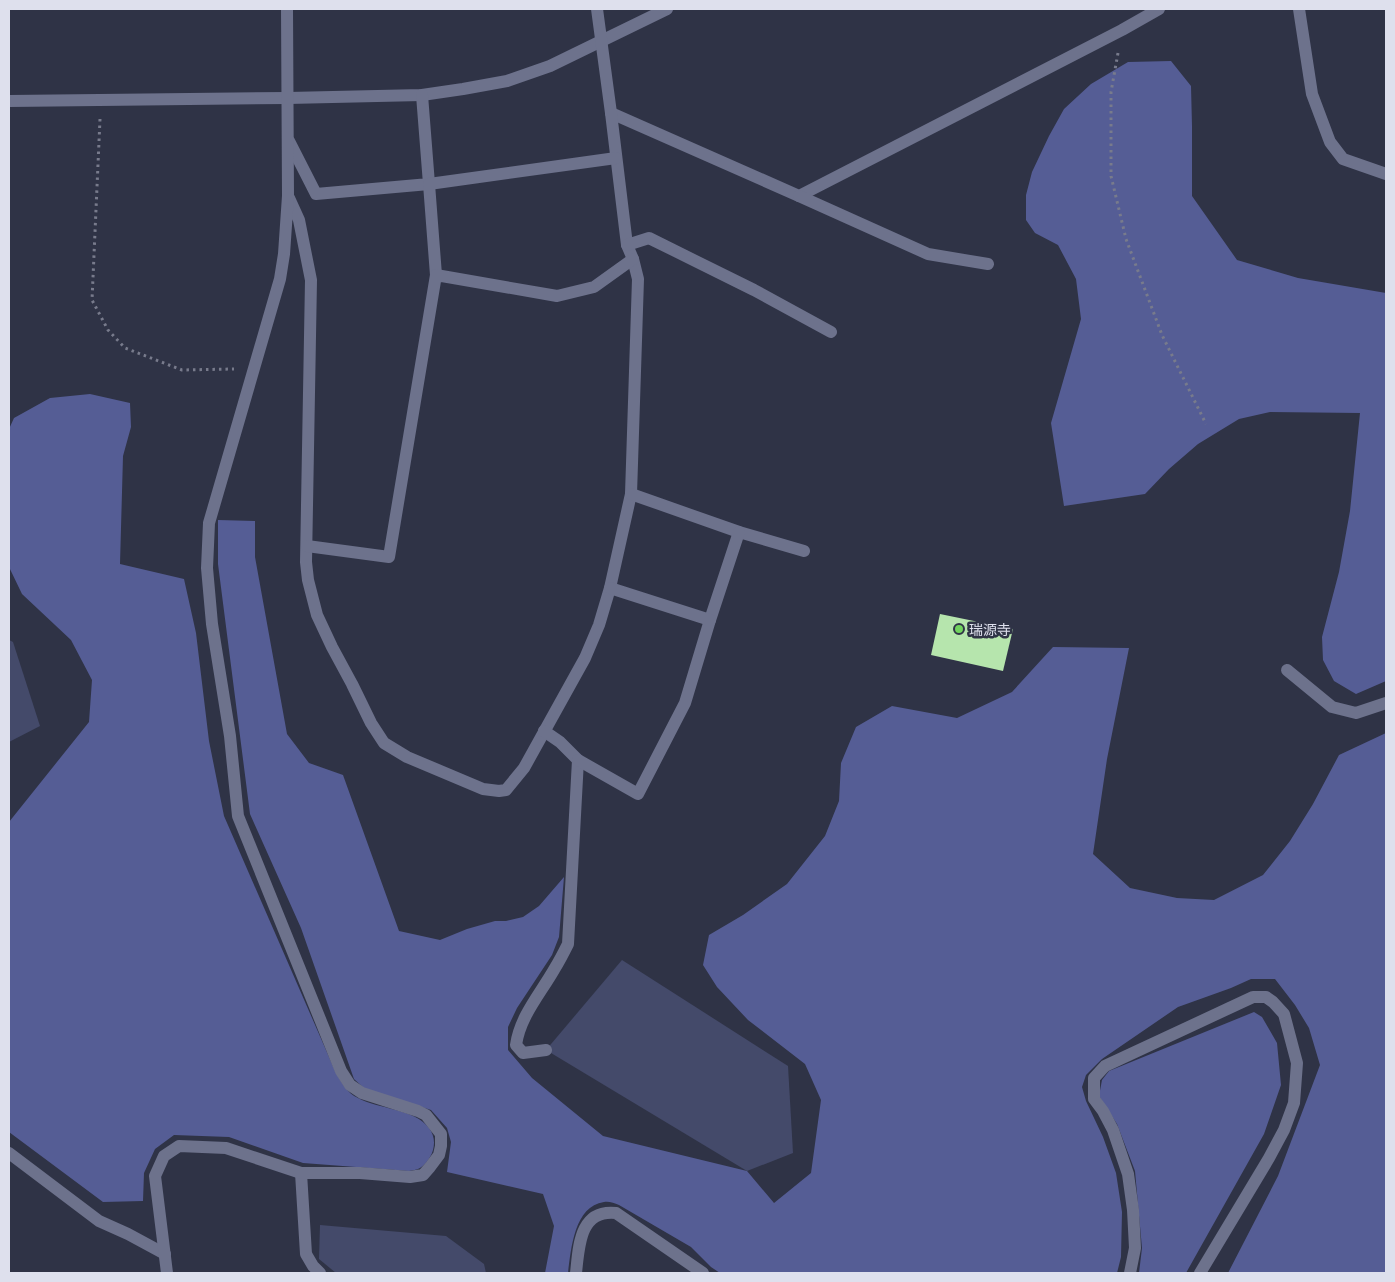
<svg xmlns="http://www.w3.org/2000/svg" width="1395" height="1282" font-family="'Noto Sans','Noto Sans JP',sans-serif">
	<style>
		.green { fill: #444a6a }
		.forest { fill: #555d95 }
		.building { fill: #b6e5ad }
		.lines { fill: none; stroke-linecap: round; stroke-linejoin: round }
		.path { stroke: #787b8c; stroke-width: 3; stroke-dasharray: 2.5 4; stroke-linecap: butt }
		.minor { stroke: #6d728c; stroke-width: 12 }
		.poi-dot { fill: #71d35e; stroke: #2f3346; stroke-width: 2 }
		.labels { text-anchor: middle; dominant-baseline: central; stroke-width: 5; stroke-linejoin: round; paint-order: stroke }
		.poi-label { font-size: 14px; fill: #dee0ed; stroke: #2f3346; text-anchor: start }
	</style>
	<rect width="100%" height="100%" fill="#2f3346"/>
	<g class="green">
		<path d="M9 640 13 642 40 726 9 742Z"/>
		<path d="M622 960 788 1066 793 1153 747 1171 546 1050Z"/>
		<path d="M320 1225 446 1236 484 1264 486 1273H336L319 1259Z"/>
	</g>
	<g class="forest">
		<path d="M1171 61 1191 86 1192 126V196L1237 260 1298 278 1386 293V681L1356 694 1334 681 1323 660 1322 637 1339 572 1350 511 1360 413 1270 412 1239 419 1198 444 1169 469 1145 494 1064 506 1051 423 1081 319 1076 279 1058 245 1035 233 1026 220V195L1032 172 1049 136 1064 109 1091 84 1128 62Z"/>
		<path d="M90 394 130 403 131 427 123 456 120 564 184 579 196 633 209 741 224 816 336 1073C342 1083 347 1093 358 1098 378 1109 415 1109 429 1128 439 1141 433 1159 420 1168 417 1170 412 1170 409 1171L303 1163 229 1137 174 1135 155 1149 144 1173 143 1201 103 1202 9 1132V822L89 722 92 680 71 640 22 594 9 567V429L14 418 50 398Z"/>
		<path d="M218 520 255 521V557L287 734 309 763 343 775 399 931 440 940 467 929 495 921H506L523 917 539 906 564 877 559 937 552 955 517 1008 508 1027V1050L532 1078 603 1136 747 1171 774 1203 811 1173 821 1100 805 1064 748 1020 717 987 703 965 709 935 743 915 787 884 825 836 839 801 841 763 856 727 892 706 957 718 1012 692 1053 647 1129 648 1107 759 1093 854 1130 888 1177 898 1214 900 1263 875 1290 841 1313 804 1339 755 1386 733V1273H1228L1278 1176 1320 1065 1309 1028 1295 1005 1275 979H1251L1231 988 1178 1007 1102 1059 1086 1075 1082 1087 1086 1101 1103 1137 1116 1173 1122 1212 1121 1257 1117 1273H720L711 1267 691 1247 619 1205C614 1203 609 1201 604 1202 574 1206 571 1250 568 1273H545L554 1226 543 1194 447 1172 451 1142 447 1128 431 1110 365 1089 354 1079 301 928 250 814 218 564Z"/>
		<path d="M1254 1012 1262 1017 1277 1043 1281 1085 1264 1134 1186 1273H1139L1142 1248 1135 1171 1117 1124 1099 1096 1102 1080 1109 1071Z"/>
	</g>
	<path class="building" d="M940 614 1013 629 1003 671 931 655Z"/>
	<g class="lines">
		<g class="path">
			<path d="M1118 53 1111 92V176L1126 239 1162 335 1206 424"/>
			<path d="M100 119 92 300 108 330 125 348 182 370 234 369"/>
		</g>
		<g class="minor">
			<path d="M1299 9 1312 94 1330 142 1343 159 1386 174"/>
			<path d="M9 101 288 98 422 95 463 89 507 81 550 66 667 9"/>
			<path d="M611 113 799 196 1122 30 1159 9"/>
			<path d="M289 141 316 194 429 184 422 95"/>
			<path d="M799 196 928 254 988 264"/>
			<path d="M289 198 299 220 311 280 306 562 308 580 317 615 332 647 352 684 371 723 384 743 407 757 483 789 499 791 506 790 524 768 585 658 599 625 610 588 631 494 638 279 633 259 627 245 611 113 597 9"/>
			<path d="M627 245 649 238 754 290 831 332"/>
			<path d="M436 275 429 184 616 158"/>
			<path d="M631 494 739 532 804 551"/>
			<path d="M307 546 389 557 436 275 557 296 594 287 633 259"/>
			<path d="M710 620 739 532"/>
			<path d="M1287 670 1332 707 1356 713 1386 703"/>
			<path d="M544 731 560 742 578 760 568 944C564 952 560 960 555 968 541 993 520 1016 516 1045L523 1053 546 1050"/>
			<path d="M578 760 638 794 685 703 710 620 610 588"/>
			<path d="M9 1153 99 1221 128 1234 165 1254"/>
			<path d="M301 1173 306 1254 313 1266 320 1273"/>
			<path d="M167 1273 155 1176 164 1156 179 1146 226 1148 301 1173H360L410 1177 423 1175 430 1167 439 1155 441 1146V1134L426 1115 418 1111 362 1093 350 1085 341 1071 238 816 230 736 212 624 207 568 209 523 280 279 284 254 288 196 287 9"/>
			<path d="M576 1273C579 1247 579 1209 616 1213L703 1273"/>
			<path d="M1130 1273 1135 1248 1133 1210 1128 1174 1113 1130 1103 1111 1094 1099V1078L1105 1066 1253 997H1266L1273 1002 1284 1014 1297 1063 1294 1103 1284 1130 1269 1158 1200 1273"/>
		</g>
	</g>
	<circle class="poi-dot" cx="959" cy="629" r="5"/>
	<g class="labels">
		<g class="poi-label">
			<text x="969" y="629">瑞源寺</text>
		</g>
	</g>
	<rect width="1395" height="1282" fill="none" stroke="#dee0ed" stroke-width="20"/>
</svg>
